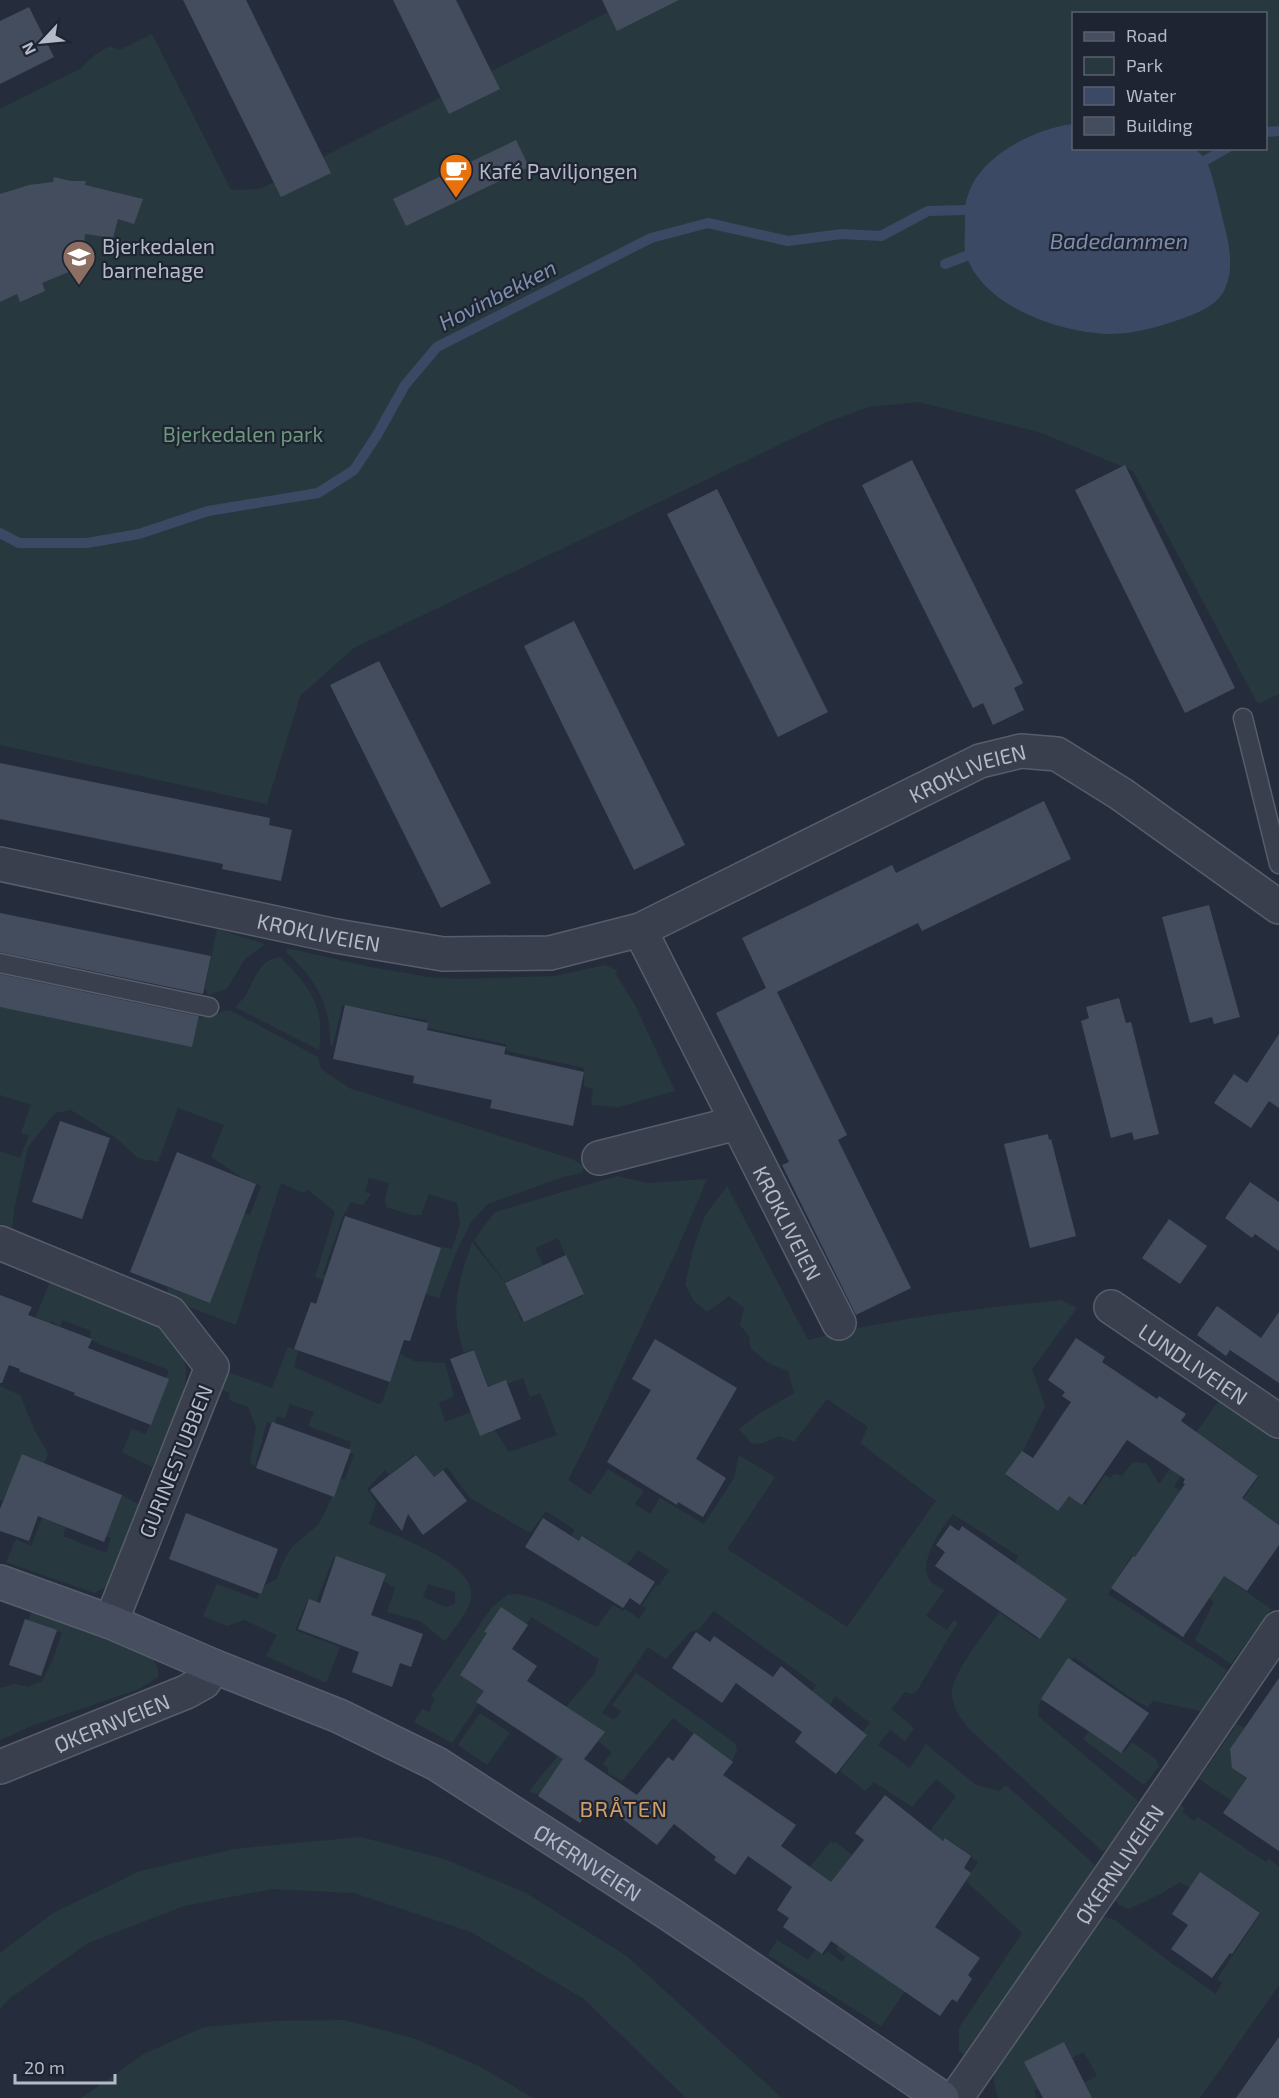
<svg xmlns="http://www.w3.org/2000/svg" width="1279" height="2098" font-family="'Exo 2',sans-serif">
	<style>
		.green { fill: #27393e; fill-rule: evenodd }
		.water { fill: #3c4965 }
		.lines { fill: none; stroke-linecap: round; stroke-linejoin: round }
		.stream { stroke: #3c4965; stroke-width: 10 }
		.building { fill: #444d5e }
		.lane-casing { stroke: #575d6b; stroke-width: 21 }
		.street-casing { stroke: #575d6b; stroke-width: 36 }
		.secondary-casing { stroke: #575d6b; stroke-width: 36 }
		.lane { stroke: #393f4d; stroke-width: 18 }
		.street { stroke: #393f4d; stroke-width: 33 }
		.secondary { stroke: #474e60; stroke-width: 33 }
		.labels { text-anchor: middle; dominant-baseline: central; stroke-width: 4.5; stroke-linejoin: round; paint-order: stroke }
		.poi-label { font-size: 21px; fill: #b5bac8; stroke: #1e2432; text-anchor: start }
		.park-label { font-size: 21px; fill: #6d987b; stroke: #1e2432 }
		.street-label { font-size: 21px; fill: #b5bac8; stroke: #1e2432 }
		.water-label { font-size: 22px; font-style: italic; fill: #7e8eae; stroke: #1e2432 }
		.neighbourhood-label { font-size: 22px; letter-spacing: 1.5px; fill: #d09f68; stroke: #1e2432 }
	</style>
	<rect width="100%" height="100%" fill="#252d3d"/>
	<g class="green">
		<path d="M632 0H1279V694L1258 704 1133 471 1039 432 919 402 869 407 827 422 354 648 300 696 267 804 0 745V109L80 69 96 54 110 46 120 50 152 34 231 190 260 189ZM1074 14H1266V148H1074Z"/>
		<path d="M217 929 265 944 244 960 227 989 208 995 205 988Z"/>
		<path d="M287 948 370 967 428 977 460 979 555 976 605 965 618 971 615 973 635 1005 675 1091 618 1107 591 1105 593 1089 584 1086V1068L507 1051 506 1044 427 1028V1020L342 1005 333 1046 330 1045C331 1004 316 980 287 953Z"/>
		<path d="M280 957C310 987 325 1005 319 1050L235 1007C238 1003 243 1000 245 996 255 980 259 959 280 957Z"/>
		<path d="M0 1007 193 1042 199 1018 230 1010 318 1057 321 1069 349 1088 572 1159 584 1166 582 1173 563 1177 488 1204 471 1222 456 1253 439 1298 425 1294 439 1247 452 1249 460 1224 457 1203 429 1194 421 1215H412L386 1207 385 1199 389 1183 369 1178 365 1191 371 1194 363 1205 351 1202 343 1216 323 1274 339 1281 338 1285 315 1277 335 1212 308 1190 303 1193 281 1183 236 1325 169 1299 167 1287 210 1302 242 1213 250 1215 261 1186 244 1179 211 1157 224 1125 178 1108 158 1162 138 1158 116 1138 71 1110 55 1113 28 1147 14 1210 11 1237 0 1231V1151L20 1158 29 1135 21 1133 31 1105 0 1095Z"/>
		<path d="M617 1176 647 1183 707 1179 677 1250 585 1447 568 1480 590 1495 608 1469 644 1491 635 1504 650 1514 660 1498 704 1524 734 1478 739 1455 775 1477 727 1549 847 1627 936 1501 860 1443 868 1427 827 1399 794 1442 779 1436 763 1443 752 1444 739 1429 756 1416 794 1393 788 1371 772 1365 751 1349 749 1336 740 1325 744 1308 729 1296 707 1312 694 1301 685 1284 694 1246 705 1216 727 1186 808 1340C891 1318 976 1309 1061 1300L1077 1308 1032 1369 1045 1406 1023 1451 1006 1476 1058 1511 1069 1495 1085 1505 1105 1475 1110 1478 1114 1474 1122 1476 1133 1462 1147 1464 1159 1484 1218 1402 1227 1404 1279 1441V1524L1260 1511 1233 1512 1259 1477 1213 1443 1178 1474 1181 1476 1174 1486 1232 1527 1220 1573 1271 1609 1231 1664 1195 1640 1214 1602 1174 1575 1132 1555 1108 1594 1227 1670 1202 1711 1153 1701 1148 1707 1129 1697 1074 1657 1039 1704 1038 1716 1138 1801 1108 1850 1102 1851 968 1728C961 1718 952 1708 952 1694 950 1676 988 1629 999 1612L1037 1639 1065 1599 1012 1569 1018 1556 953 1514C942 1527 918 1561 929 1579 932 1584 939 1587 944 1590L926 1616 947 1630 954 1620 958 1622 917 1691 911 1694 905 1692 891 1709 914 1728 905 1741 890 1730 878 1745 910 1768 926 1744 976 1785 999 1791 1006 1785 1095 1865 1065 1920 966 2056 959 2051V2028L1022 1933 966 1881 978 1862 948 1839 934 1841 904 1866 956 1796 936 1779 912 1807 874 1782 865 1791 840 1771 866 1737 862 1733 870 1723 835 1696 829 1707 806 1702 816 1685 714 1611 699 1629 690 1632 666 1659 648 1647 602 1713 614 1720 621 1711 612 1705 636 1673 735 1743 737 1751 731 1763 673 1718 622 1781 608 1773V1768L603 1764 612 1752 587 1733 539 1795 529 1791 557 1757 546 1747 566 1707 594 1674 599 1659 531 1617 487 1691 452 1743 414 1722 422 1709 429 1712 435 1698 431 1696 492 1607 508 1595 519 1594 540 1600 597 1627 613 1605 623 1611 625 1609 639 1619 646 1608 642 1606 656 1585 659 1586 669 1570 638 1550 627 1565 584 1536 580 1542 571 1536 575 1530 546 1511 530 1533 470 1498 447 1467 432 1478 414 1455 389 1475 385 1470 367 1489 376 1503 369 1524C394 1536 478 1563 471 1598 468 1613 454 1629 445 1641L420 1621 387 1612 395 1588 382 1580 383 1576 334 1557 315 1605 307 1602 295 1630 340 1647 326 1683 266 1656 277 1635 244 1620 227 1626 203 1616 217 1584 257 1599 263 1586 277 1579 282 1564 292 1547 319 1524 341 1479H345L354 1454 348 1453 351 1442 308 1426 314 1412 290 1404 285 1418 277 1416 274 1425 267 1422 255 1466 250 1463 256 1427 248 1407 229 1400 230 1393 216 1388 219 1369 272 1388 288 1347 298 1351 294 1367 378 1404 382 1402 400 1354 414 1361 445 1363 454 1396 439 1403 445 1422 471 1412 494 1429 509 1452 557 1435 540 1393 530 1397 523 1378 490 1390 474 1349 464 1353C449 1307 458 1286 472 1242L506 1284 522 1322 583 1296 558 1238 535 1248 543 1265 505 1282 474 1240 495 1212ZM428 1584 455 1592V1604L446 1607 423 1597Z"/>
		<path d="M52 1277 163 1327C172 1338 182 1350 185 1364 191 1393 163 1440 152 1467L122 1452 132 1429 146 1434 169 1370 99 1344 90 1339 91 1331 62 1320 60 1327 51 1321 41 1353 27 1339Z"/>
		<path d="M0 1386 20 1395 34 1429 48 1454 44 1463 23 1454 16 1470 37 1479 39 1477 73 1489 59 1524 66 1527 63 1536 106 1553 111 1538 104 1536 120 1494 140 1505 108 1586 94 1593 6 1562 16 1539 31 1546 48 1503 8 1489 3 1500H0Z"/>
		<path d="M32 1612 150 1656 158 1667V1677L139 1689 34 1725 0 1740V1688L15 1684 28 1687 39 1682 41 1683 53 1659 62 1633 28 1621Z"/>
		<path d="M480 1713 510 1733 487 1765 458 1745Z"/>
		<path d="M1237 1724 1244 1728 1232 1751 1233 1769 1250 1781 1235 1803 1199 1779Z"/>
		<path d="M1092 1728 1124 1752 1132 1742 1156 1759 1159 1766 1144 1785 1083 1739Z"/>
		<path d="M1179 1800 1182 1803 1181 1806 1185 1808 1182 1812 1194 1821 1198 1817 1266 1862 1269 1859 1279 1867V1985L1200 2098H1092L1084 2083 1097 2076 1084 2052 1072 2058 1065 2043 1026 2062 1038 2089 1034 2091 1037 2098H998L994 2082V2070L1098 1919 1106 1917 1115 1920 1170 1962 1216 1994 1222 1983 1217 1979 1261 1913 1200 1873 1190 1888 1180 1882 1164 1892 1129 1909 1120 1905 1112 1897Z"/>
		<path d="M361 1837 444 1859 526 1893 628 1957 782 2098H686L584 1999 471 1932 354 1893 272 1889 184 1906 88 1943 10 1998 0 2009V1953L53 1913 140 1871 234 1849Z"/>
		<path d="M830 1842 837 1843 899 1891 919 1971 881 2026 768 1955 777 1940 808 1960 816 1949 824 1955 827 1951 842 1962 846 1957 836 1949 857 1918 799 1881Z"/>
		<path d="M344 2020 413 2038 479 2066 533 2098H81L144 2054 204 2027 275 2021Z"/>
	</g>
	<path class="water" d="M1072 124 1074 148 1195 149C1198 152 1202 155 1205 158 1211 167 1221 211 1224 224 1229 243 1234 267 1226 286 1220 304 1200 312 1184 318 1156 328 1125 337 1095 333 1049 328 985 304 967 258 963 249 965 237 965 227 965 216 964 205 968 195 980 156 1034 129 1072 124Z"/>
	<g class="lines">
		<g class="stream">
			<path d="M1266 132 1279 131"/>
			<path d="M1206 160 1227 148"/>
			<path d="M945 264 966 256"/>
			<path d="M0 533 19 543H87L139 534 208 511 318 493 354 470 377 435 405 385 437 347 651 238 708 223 788 241 842 234 881 236 928 211 965 210"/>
		</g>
	</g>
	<g class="building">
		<path d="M183 0H246L331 173 281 197Z"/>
		<path d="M393 0H456L500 89 449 114Z"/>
		<path d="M602 0H679L617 31Z"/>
		<path d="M29 7 54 57 0 84V21Z"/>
		<path d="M516 140 529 167 406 226 393 199Z"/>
		<path d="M54 177 71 181H86L85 185 143 199 134 224 118 219 113 238 85 234 83 266 42 283 45 291 20 302 17 294 0 302V194L29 185 53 182Z"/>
		<path d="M912 460 1023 683 1014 688 1024 710 993 725 983 703 973 708 862 485Z"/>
		<path d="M1125 465 1235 688 1185 713 1075 490Z"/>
		<path d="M717 489 828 712 778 737 667 514Z"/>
		<path d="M574 621 685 845 634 870 524 646Z"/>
		<path d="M379 661 491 883 441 908 330 685Z"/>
		<path d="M0 763 270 818 269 825 292 830 281 881 222 869 223 864 0 819Z"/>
		<path d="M1044 801 1071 859 922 931 918 923 777 992 847 1135 838 1140 911 1288 856 1315 782 1165 789 1162 716 1013 766 988 742 938 892 865 896 873Z"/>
		<path d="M1209 905 1240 1017 1214 1024 1212 1017 1190 1023 1162 917Z"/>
		<path d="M0 913 211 956 203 994 0 952Z"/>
		<path d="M0 974 199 1016 192 1047 0 1007Z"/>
		<path d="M1119 998 1126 1023 1131 1022 1159 1134 1134 1140 1132 1132 1111 1138 1081 1021 1089 1018 1086 1007Z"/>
		<path d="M345 1005 428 1023 427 1030 506 1047 504 1054 584 1072 573 1126 490 1108 492 1100 413 1083 414 1076 333 1059Z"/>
		<path d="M1279 1034V1108L1269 1101 1251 1128 1214 1103 1234 1074 1247 1083Z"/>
		<path d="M60 1121 110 1138 82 1219 32 1202Z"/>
		<path d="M1048 1134 1049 1140 1051 1139 1076 1236 1030 1248 1004 1144Z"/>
		<path d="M177 1152 256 1184 210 1303 130 1272Z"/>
		<path d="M1250 1182 1279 1202V1251L1255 1234 1252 1238 1225 1218Z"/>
		<path d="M345 1216 441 1248 410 1341 404 1340 390 1382 294 1349 311 1302 316 1304Z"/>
		<path d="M1169 1219 1207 1246 1180 1284 1142 1258Z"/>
		<path d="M566 1255 584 1294 524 1322 505 1283Z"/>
		<path d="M0 1295 32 1307 28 1315 92 1339 88 1348 169 1379 151 1425 74 1395 75 1393 19 1371 20 1369 9 1365 2 1383H0Z"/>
		<path d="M1217 1306 1261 1338 1279 1312V1383L1230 1350 1226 1356 1197 1335Z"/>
		<path d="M1076 1338 1105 1357 1102 1362 1157 1399 1159 1396 1186 1414 1181 1421 1258 1476 1242 1498 1279 1525V1545L1247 1591 1224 1576 1183 1637 1111 1588 1133 1556 1135 1557 1185 1484 1183 1483 1185 1479 1127 1440 1082 1505 1069 1496 1058 1511 1005 1474 1022 1451 1033 1458 1071 1402 1062 1396 1065 1392 1048 1380Z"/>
		<path d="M655 1339 737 1388 696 1459 726 1478 703 1517 678 1502 677 1505 607 1462 651 1390 632 1379Z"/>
		<path d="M474 1350 488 1387 506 1380 521 1419 480 1436 450 1359Z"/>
		<path d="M272 1422 351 1450 334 1497 256 1468Z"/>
		<path d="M22 1454 122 1495 104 1542 38 1516 29 1541 0 1531V1509Z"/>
		<path d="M416 1455 434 1477 443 1470 467 1501 423 1535 408 1514 402 1531 370 1490Z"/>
		<path d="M186 1513 278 1549 261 1594 169 1559Z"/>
		<path d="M543 1518 579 1541 582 1536 655 1582 640 1605 630 1598 623 1608 525 1547Z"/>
		<path d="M950 1525 959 1531 962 1526 1067 1599 1040 1639 935 1566 945 1552 936 1545Z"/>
		<path d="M336 1556 386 1574 371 1615 423 1634 411 1667 400 1663 392 1687 352 1672 359 1652 298 1629 309 1599 320 1603Z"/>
		<path d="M501 1607 528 1625 512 1649 537 1666 527 1681 605 1732 584 1759 637 1795 668 1757 673 1761 694 1733 733 1762 723 1775 796 1825 781 1846 831 1882 864 1840 855 1833 885 1795 943 1841 945 1838 971 1856 964 1868 971 1873 935 1927 980 1958 968 1975 972 1979 957 2002 952 1999 940 2016 831 1941 822 1954 783 1927 789 1918 777 1910 792 1887 748 1856 735 1875 714 1860 716 1857 674 1824 657 1845 600 1802 593 1812 589 1809 580 1823 538 1796 563 1759 476 1702 484 1691 460 1675 487 1633 484 1632Z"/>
		<path d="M25 1619 57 1630 41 1676 9 1665Z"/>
		<path d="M696 1632 710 1642 714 1636 773 1677 781 1666 867 1735 836 1774 795 1742 802 1732 736 1683 722 1703 672 1668Z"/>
		<path d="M1068 1658 1149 1713 1121 1753 1041 1699Z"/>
		<path d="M1279 1678V1851L1223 1813 1247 1778 1232 1768 1230 1749Z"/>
		<path d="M1200 1872 1260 1913 1232 1954 1230 1953 1212 1978 1171 1949 1188 1925 1172 1914Z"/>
		<path d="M1279 2037V2098H1236Z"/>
		<path d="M1064 2042 1092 2098H1043L1024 2062Z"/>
	</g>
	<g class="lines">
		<g class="lane-casing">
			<g id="lane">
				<path d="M1243 718 1279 864"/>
				<path d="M0 963 209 1007"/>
			</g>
		</g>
		<g class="street-casing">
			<g id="street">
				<path id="s1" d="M0 864 336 936 443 954 550 953 640 930 980 761 1021 751 1057 754 1121 794 1279 907"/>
				<path id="s2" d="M640 930 839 1323"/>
				<path d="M599 1158 737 1123"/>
				<path d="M0 1243 170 1313 212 1367 111 1622"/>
				<path id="s3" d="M1111 1307 1279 1421"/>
				<path id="s4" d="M0 1767 186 1692 204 1682 213 1666"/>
				<path id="s5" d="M956 2098 1113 1872 1279 1628"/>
			</g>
		</g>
		<g class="secondary-casing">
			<g id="secondary">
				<path id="s6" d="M0 1582 111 1622 213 1666 339 1716 437 1764 668 1913 942 2098"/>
			</g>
		</g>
		<use href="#lane" class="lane"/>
		<use href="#street" class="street"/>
		<use href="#secondary" class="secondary"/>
	</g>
	<defs>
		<g id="cafe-pin" transform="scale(1.725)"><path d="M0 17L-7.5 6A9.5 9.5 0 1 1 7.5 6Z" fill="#e8710a" stroke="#1e2432"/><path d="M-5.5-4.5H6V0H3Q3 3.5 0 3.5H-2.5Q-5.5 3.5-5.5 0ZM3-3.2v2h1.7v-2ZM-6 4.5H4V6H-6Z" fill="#fff"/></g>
		<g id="school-pin" transform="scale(1.725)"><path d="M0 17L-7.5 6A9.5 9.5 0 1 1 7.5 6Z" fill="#8d6e63" stroke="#1e2432"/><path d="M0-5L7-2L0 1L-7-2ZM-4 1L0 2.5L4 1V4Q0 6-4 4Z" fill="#fff"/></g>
	</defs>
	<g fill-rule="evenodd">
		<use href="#cafe-pin" x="456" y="170"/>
		<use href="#school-pin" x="79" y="257"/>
	</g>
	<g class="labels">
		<g class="poi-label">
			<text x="479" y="170">Kafé Paviljongen</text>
			<text x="102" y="245">Bjerkedalen<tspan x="102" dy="24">barnehage</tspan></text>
		</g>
		<g class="park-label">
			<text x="243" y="433">Bjerkedalen park</text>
		</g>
		<g class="street-label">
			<text stroke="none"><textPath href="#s1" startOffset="1016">KROKLIVEIEN</textPath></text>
			<text stroke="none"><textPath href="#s1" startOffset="326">KROKLIVEIEN</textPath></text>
			<text stroke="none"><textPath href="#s2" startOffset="328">KROKLIVEIEN</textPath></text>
			<text stroke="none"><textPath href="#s3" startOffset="100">LUNDLIVEIEN</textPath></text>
			<text transform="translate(175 1461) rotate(-68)">GURINESTUBBEN</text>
			<text stroke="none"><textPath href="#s4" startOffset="120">ØKERNVEIEN</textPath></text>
			<text stroke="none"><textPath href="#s6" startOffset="654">ØKERNVEIEN</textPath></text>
			<text stroke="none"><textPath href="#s5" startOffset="285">ØKERNLIVEIEN</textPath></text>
		</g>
		<g class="water-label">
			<text x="1119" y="240">Badedammen</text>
			<text transform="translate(497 294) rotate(-27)">Hovinbekken</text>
		</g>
		<g class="neighbourhood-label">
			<text x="624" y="1808">BRÅTEN</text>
		</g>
	</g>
	<rect x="1072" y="12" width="195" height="138" fill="#1e2432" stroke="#5a606e" stroke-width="1.5"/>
	<rect x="1084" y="32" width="30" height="9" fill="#474e60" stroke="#5a606e" stroke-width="1.5"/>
	<text x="1126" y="42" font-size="18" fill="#b5bac8">Road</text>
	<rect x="1084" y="57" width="30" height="18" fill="#27393e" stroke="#5a606e" stroke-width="1.5"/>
	<text x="1126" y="72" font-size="18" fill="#b5bac8">Park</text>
	<rect x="1084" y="87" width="30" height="18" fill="#3c4965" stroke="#5a606e" stroke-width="1.5"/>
	<text x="1126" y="102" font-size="18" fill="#b5bac8">Water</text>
	<rect x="1084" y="117" width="30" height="18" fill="#444d5e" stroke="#5a606e" stroke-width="1.5"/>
	<text x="1126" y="132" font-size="18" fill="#b5bac8">Building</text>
	<g transform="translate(42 42) rotate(244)" stroke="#1e2432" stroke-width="4.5" paint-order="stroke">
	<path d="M0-4.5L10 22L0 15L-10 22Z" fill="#b5bac8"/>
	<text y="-9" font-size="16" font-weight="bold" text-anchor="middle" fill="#b5bac8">N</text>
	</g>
	<path d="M15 2074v9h100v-9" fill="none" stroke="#b5bac8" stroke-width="3"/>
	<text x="24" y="2074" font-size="18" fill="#b5bac8" stroke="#1e2432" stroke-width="4.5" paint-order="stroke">20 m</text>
</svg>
